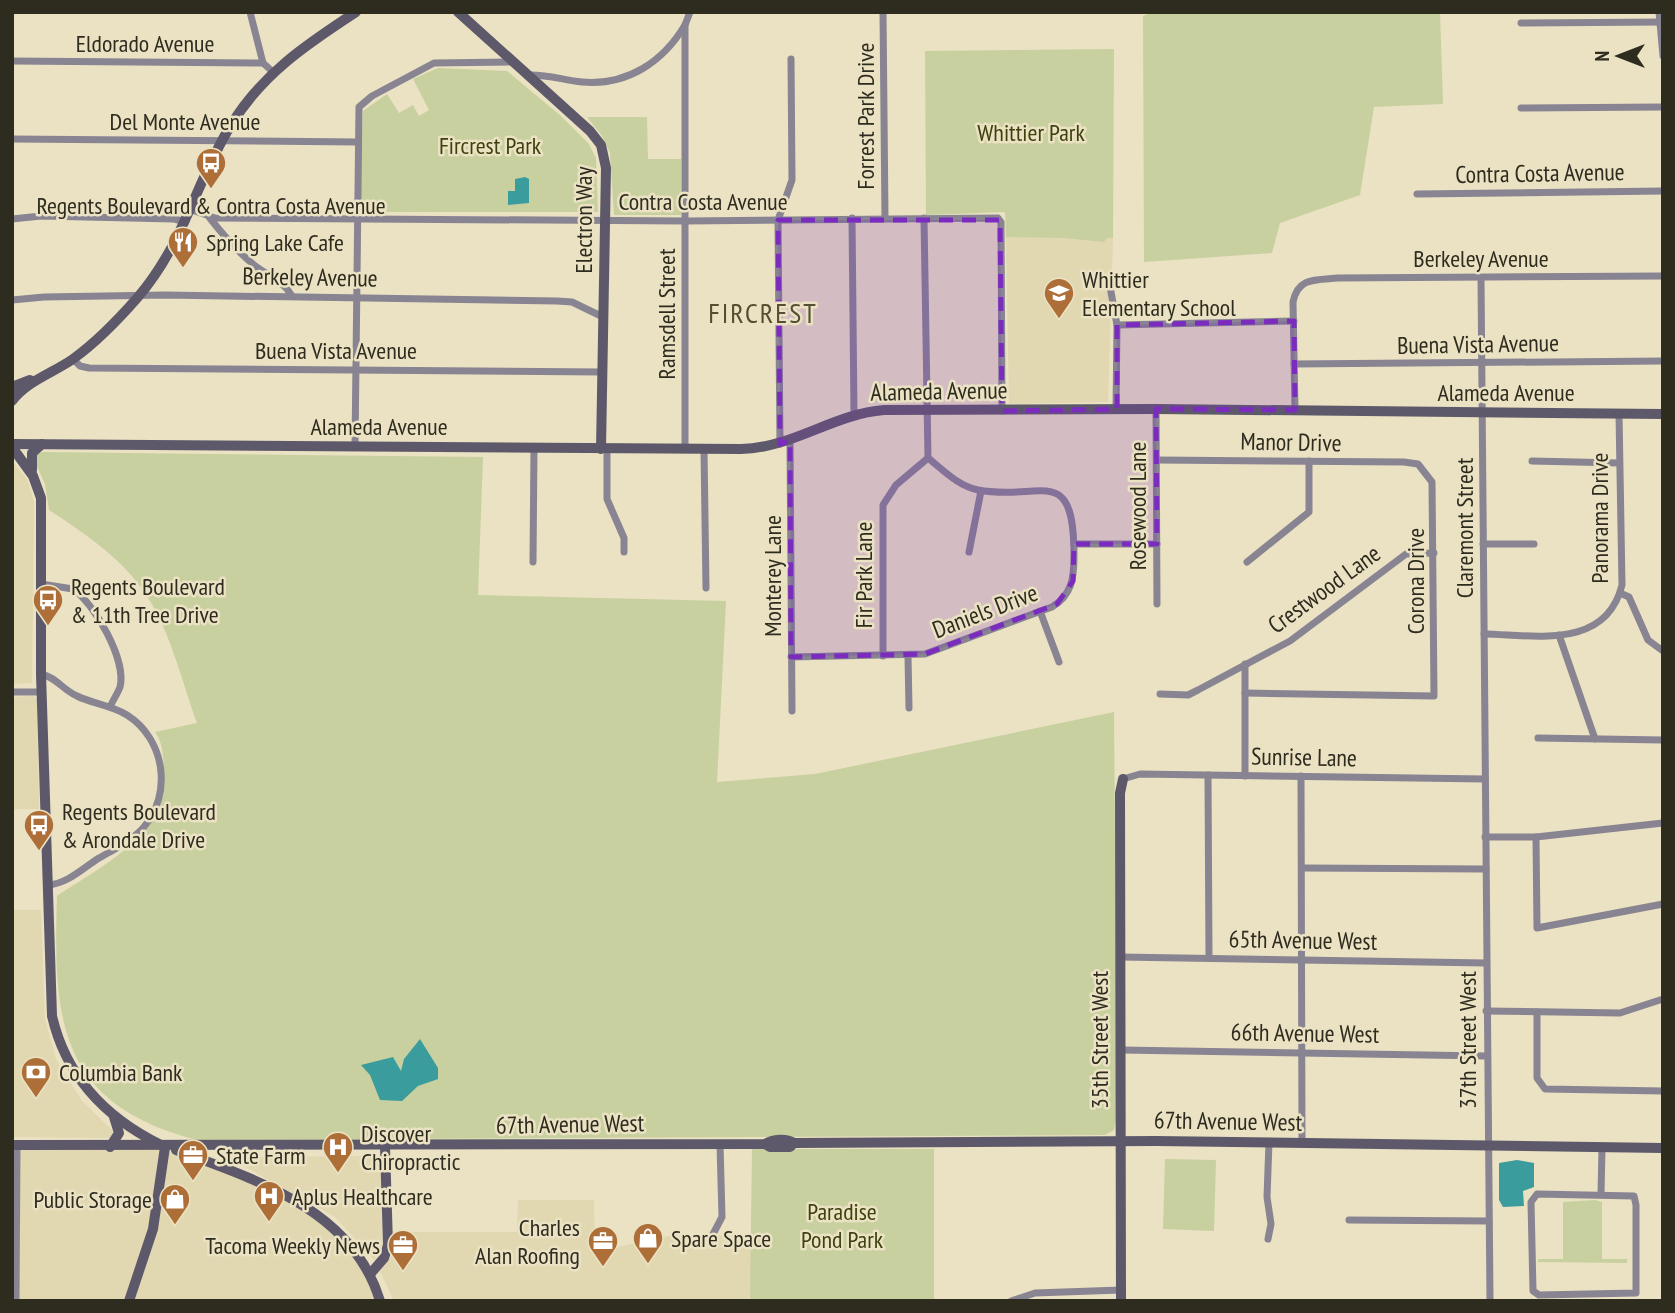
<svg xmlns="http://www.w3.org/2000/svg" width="1675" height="1313" font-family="'PT Sans Narrow',sans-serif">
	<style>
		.built { fill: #e1d7b1 }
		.green { fill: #c8d09f }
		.water { fill: #3b9c9d }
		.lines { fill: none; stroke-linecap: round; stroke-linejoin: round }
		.street { stroke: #888491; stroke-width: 7 }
		.secondary { stroke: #5e596a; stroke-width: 10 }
		.marked { fill: #7b2cbf; fill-opacity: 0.2; stroke: #7b2cbf; stroke-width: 5; stroke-dasharray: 14 9; stroke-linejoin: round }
		.labels { text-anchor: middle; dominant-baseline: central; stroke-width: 5; stroke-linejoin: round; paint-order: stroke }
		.street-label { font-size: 24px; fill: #2e2b1f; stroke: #eae2c3 }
		.park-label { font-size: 24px; fill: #3c410d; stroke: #eae2c3 }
		.poi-label { font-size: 24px; fill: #2e2b1f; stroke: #eae2c3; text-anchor: start }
		.quarter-label { font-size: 28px; letter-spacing: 2px; fill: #554e33; stroke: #eae2c3 }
	</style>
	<rect width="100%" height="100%" fill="#eae2c3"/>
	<g class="built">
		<path d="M1006 237 1113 238 1108 402 1009 404Z"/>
		<path d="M12 461 27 479 34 502 32 683 12 684Z"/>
		<path d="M34 696 37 700 39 809H12V697Z"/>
		<path d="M12 910H41L45 1019 56 1059 82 1101 113 1131 110 1138 14 1137Z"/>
		<path d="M12 1145 165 1147 257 1183 336 1228 380 1301H12Z"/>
		<path d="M377 1156 381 1166 382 1244 379 1255 374 1260 335 1217 227 1157Z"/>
		<path d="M518 1200H594L595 1247H617L670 1236 752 1235 750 1301H394L380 1271 393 1253V1232H517Z"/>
	</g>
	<g class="green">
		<path d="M1152 12H1440L1443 104 1374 107 1360 195 1280 223 1272 253 1144 262 1143 16Z"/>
		<path d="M1114 49 1113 238H1107L1104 242 1064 238 1006 237 1005 212 926 215 925 51Z"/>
		<path d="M438 68 507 71 561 116 589 144 596 158 598 212H360L363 111 387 94 399 113 413 105 419 116 429 110 413 79Z"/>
		<path d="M587 117H647L648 159H681V215H614L610 153 602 136Z"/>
		<path d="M42 452 483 457 478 595 726 601 717 782 815 774 1114 712 1117 1116 1114 1130 1105 1135 197 1140C59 1104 53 1022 57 896 103 865 170 834 164 769 163 756 163 743 155 732L197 723C181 679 170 629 143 590 120 557 81 531 49 510L45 484 35 462 36 455Z"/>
		<path d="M752 1149H934V1301H750Z"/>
		<path d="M1165 1159 1216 1160 1214 1231 1163 1229Z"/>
		<path d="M1595 1200 1602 1202V1259H1627V1263L1538 1262V1259H1563V1202Z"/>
	</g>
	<g class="water">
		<path d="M525 177 529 179V203L508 205V191H515V179Z"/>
		<path d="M420 1039 438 1068V1079L418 1086 402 1101 380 1100 370 1075 361 1065 393 1057 401 1071 404 1059Z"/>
		<path d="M1517 1160 1534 1163V1187L1523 1191 1524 1206 1503 1207 1499 1200V1163Z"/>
	</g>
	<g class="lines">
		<g class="street">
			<path d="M250 12 263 63"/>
			<path d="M883 12 885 218"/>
			<path d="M1659 12 1663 56"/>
			<path d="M1521 23 1663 22"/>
			<path d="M12 61 263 63 273 72"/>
			<path d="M528 75C546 74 563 80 582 82 627 86 663 62 685 25"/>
			<path d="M1521 108 1663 107"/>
			<path d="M12 139 357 142"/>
			<path d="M1417 194 1663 191"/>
			<path d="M192 210 215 218 686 221 998 218 1001 222 1002 411"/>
			<path d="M209 217C223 235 237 251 254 265 269 277 282 279 292 296"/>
			<path d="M852 218 854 414"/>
			<path d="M12 219 41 216 174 219 186 222"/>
			<path d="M1481 278 1490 1301"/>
			<path d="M1109 281 1117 325 1116 409"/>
			<path d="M12 300 44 297 165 295 557 301 572 302 603 317"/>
			<path d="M1117 325 1294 321"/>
			<path d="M73 359 80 366 89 368 602 372"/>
			<path d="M1294 364 1663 361"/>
			<path d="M1156 409 1157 604"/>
			<path d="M1295 410 1293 302C1298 277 1316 280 1338 278L1663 276"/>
			<path d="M790 441 792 711"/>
			<path d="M780 444 778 220 792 180 791 59"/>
			<path d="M355 447 359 107 372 96 434 63 512 62"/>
			<path d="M607 448V499L624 538V552"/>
			<path d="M685 449V25L690 12"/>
			<path d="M704 449 706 588"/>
			<path d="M1157 460 1404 462 1418 464 1432 482 1434 696 1245 693"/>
			<path d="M1532 461 1619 463"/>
			<path d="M1074 544H1157"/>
			<path d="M1483 544H1534"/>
			<path d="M969 552 981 491"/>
			<path d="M533 562 534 448"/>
			<path d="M1247 562 1309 512V461"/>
			<path d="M41 584 73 589C94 603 127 660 120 687 118 693 113 700 110 707"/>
			<path d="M1620 593 1629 597 1648 640 1663 651"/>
			<path d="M1040 611 1059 662"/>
			<path d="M1484 634C1535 635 1606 650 1622 585L1619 414"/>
			<path d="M1559 635 1595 739"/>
			<path d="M883 656V505L896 485 928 458 924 218"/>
			<path d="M908 656 909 708"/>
			<path d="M791 657 925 654 1052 607C1072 595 1074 578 1074 556 1074 460 1041 502 978 490 958 486 943 470 928 458"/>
			<path d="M1245 664V776"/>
			<path d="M41 674C56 677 63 690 77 696 93 704 111 705 127 715 165 739 173 794 143 828 131 841 115 849 99 858 83 868 67 884 48 885"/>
			<path d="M12 692H42"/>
			<path d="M1160 694 1188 695 1198 690 1290 641 1406 554 1434 553"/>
			<path d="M1538 738 1663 740"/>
			<path d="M1208 775 1209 958"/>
			<path d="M1301 776 1302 1143"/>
			<path d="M1123 779 1140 774 1485 779"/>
			<path d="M1485 837H1536L1663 823"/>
			<path d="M1536 837 1537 928 1663 904"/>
			<path d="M1302 868 1486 869"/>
			<path d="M1120 957 1486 963"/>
			<path d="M1486 1011 1620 1013 1663 999"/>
			<path d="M1537 1012V1078L1545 1089 1663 1091"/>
			<path d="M1122 1050 1487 1056"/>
			<path d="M1537 1194 1634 1196 1636 1205V1293L1539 1295 1533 1291 1531 1202Z"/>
			<path d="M1601 1194 1602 1148"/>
			<path d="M1349 1220 1489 1221"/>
			<path d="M712 1236 722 1217 720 1144"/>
			<path d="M1268 1239 1271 1224 1267 1197 1269 1142"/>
			<path d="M16 1301 17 1146"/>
			<path d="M1011 1301 1035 1293 1121 1290"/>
		</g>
		<g class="secondary">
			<path d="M458 12 590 131 601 145 606 168 601 449"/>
			<path d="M12 387 30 380"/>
			<path d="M12 401C27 381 53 373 73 359 98 341 118 320 138 297 185 242 195 183 231 125 262 74 307 44 356 12"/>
			<path d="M12 444 741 449C793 448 833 414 884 410L1156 409 1663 414"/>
			<path d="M12 447 33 476 41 498V674L52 1016C66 1077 106 1118 161 1145"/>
			<path d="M32 470V453L42 444"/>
			<path d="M765 1144 770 1147H790L794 1143"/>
			<path d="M12 1145 765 1144C773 1139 786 1138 794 1143L1156 1141 1663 1148"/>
			<path d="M110 1147 119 1133 114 1117"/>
			<path d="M176 1150C257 1180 353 1210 380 1301"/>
			<path d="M371 1273 384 1258 388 1245 385 1147"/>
			<path d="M129 1301 153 1229 165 1147"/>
			<path d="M1121 1301 1120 793 1123 779"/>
		</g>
	</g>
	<path class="marked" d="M778 220H1000L1002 411 1117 409V325L1294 321 1295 410 1156 409 1157 544H1074L1073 581 1057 604 925 654 791 657 790 441 780 444Z"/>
	<defs>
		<g id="bus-pin" transform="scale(1.575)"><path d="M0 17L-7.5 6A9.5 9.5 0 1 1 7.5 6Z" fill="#ae6e37" stroke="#eae2c3"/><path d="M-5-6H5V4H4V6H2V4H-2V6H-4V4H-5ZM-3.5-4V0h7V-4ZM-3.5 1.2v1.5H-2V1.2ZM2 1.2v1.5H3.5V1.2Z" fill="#fff"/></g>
		<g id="restaurant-pin" transform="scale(1.575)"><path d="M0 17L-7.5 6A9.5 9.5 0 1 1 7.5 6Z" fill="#ae6e37" stroke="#eae2c3"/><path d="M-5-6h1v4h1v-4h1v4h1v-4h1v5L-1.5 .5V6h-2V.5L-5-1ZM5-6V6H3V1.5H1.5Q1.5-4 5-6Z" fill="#fff"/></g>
		<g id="school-pin" transform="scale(1.575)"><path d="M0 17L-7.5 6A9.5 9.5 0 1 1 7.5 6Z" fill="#ae6e37" stroke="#eae2c3"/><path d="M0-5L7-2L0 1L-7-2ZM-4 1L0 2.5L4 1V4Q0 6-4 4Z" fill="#fff"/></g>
		<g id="bank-pin" transform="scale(1.575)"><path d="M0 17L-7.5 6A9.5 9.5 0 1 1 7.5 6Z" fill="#ae6e37" stroke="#eae2c3"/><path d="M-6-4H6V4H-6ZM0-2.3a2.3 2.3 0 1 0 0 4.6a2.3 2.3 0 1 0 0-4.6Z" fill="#fff"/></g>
		<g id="hospital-pin" transform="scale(1.575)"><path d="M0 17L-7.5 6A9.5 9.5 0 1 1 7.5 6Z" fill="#ae6e37" stroke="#eae2c3"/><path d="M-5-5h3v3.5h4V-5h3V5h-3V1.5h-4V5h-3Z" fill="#fff"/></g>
		<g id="office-pin" transform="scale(1.575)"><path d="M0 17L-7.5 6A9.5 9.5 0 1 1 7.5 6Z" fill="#ae6e37" stroke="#eae2c3"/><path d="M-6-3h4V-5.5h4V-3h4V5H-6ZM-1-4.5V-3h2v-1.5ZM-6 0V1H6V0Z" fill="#fff"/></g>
		<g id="shop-pin" transform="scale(1.575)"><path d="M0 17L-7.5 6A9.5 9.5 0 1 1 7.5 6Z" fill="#ae6e37" stroke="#eae2c3"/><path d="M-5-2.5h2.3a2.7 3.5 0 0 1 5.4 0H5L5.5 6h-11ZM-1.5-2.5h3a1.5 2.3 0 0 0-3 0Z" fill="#fff"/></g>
	</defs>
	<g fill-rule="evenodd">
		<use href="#bus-pin" x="211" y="163"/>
		<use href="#restaurant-pin" x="183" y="242"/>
		<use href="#school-pin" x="1059" y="293"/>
		<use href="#bus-pin" x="48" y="600"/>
		<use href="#bus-pin" x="39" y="825"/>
		<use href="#bank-pin" x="36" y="1072"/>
		<use href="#hospital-pin" x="338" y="1147"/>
		<use href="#office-pin" x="193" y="1155"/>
		<use href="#hospital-pin" x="269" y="1196"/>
		<use href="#shop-pin" x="175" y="1199"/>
		<use href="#shop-pin" x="648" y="1238"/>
		<use href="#office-pin" x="603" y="1241"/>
		<use href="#office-pin" x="403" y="1245"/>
	</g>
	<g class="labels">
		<g class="street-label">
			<text x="145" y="43">Eldorado Avenue</text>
			<text transform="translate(865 116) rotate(-90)">Forrest Park Drive</text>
			<text x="185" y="121">Del Monte Avenue</text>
			<text transform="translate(1540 173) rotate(-1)">Contra Costa Avenue</text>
			<text x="703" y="201">Contra Costa Avenue</text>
			<text transform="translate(583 220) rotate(-90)">Electron Way</text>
			<text x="1481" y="258">Berkeley Avenue</text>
			<text transform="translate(310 277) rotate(1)">Berkeley Avenue</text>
			<text transform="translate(666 314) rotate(-90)">Ramsdell Street</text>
			<text transform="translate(1478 344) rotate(-1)">Buena Vista Avenue</text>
			<text x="336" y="350">Buena Vista Avenue</text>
			<text transform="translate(939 391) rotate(-1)">Alameda Avenue</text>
			<text x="1506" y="392">Alameda Avenue</text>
			<text x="379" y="426">Alameda Avenue</text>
			<text transform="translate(1291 442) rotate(1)">Manor Drive</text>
			<text transform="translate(1137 506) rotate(-90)">Rosewood Lane</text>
			<text transform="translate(1599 518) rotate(-90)">Panorama Drive</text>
			<text transform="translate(1464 528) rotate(-90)">Claremont Street</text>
			<text transform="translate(863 575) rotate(-90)">Fir Park Lane</text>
			<text transform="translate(772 576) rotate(-90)">Monterey Lane</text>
			<text transform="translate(1415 581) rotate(-90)">Corona Drive</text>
			<text transform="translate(1324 589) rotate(-36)">Crestwood Lane</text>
			<text transform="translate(985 611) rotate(-21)">Daniels Drive</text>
			<text transform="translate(1304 757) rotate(1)">Sunrise Lane</text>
			<text transform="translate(1303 940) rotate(1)">65th Avenue West</text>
			<text transform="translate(1305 1033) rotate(1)">66th Avenue West</text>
			<text transform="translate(1099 1040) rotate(-90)">35th Street West</text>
			<text transform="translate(1467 1040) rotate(-90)">37th Street West</text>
			<text transform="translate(1228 1121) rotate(1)">67th Avenue West</text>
			<text transform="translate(570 1124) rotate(-1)">67th Avenue West</text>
		</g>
		<g class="park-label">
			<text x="1031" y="132">Whittier Park</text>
			<text x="490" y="145">Fircrest Park</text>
			<text x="842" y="1211">Paradise<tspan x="842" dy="28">Pond Park</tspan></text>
		</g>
		<g class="poi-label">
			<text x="211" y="205" text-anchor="middle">Regents Boulevard &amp; Contra Costa Avenue</text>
			<text x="206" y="242">Spring Lake Cafe</text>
			<text x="1082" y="279">Whittier<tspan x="1082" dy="28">Elementary School</tspan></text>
			<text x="71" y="586">Regents Boulevard<tspan x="71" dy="28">&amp; 11th Tree Drive</tspan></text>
			<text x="62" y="811">Regents Boulevard<tspan x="62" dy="28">&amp; Arondale Drive</tspan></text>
			<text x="59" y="1072">Columbia Bank</text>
			<text x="361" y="1133">Discover<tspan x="361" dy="28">Chiropractic</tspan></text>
			<text x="216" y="1155">State Farm</text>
			<text x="292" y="1196">Aplus Healthcare</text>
			<text x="152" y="1199" text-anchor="end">Public Storage</text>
			<text x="580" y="1227" text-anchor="end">Charles<tspan x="580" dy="28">Alan Roofing</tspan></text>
			<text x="671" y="1238">Spare Space</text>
			<text x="380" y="1245" text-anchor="end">Tacoma Weekly News</text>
		</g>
		<g class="quarter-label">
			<text x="763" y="312">FIRCREST</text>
		</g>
	</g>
	<rect width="1675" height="1313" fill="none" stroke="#2e2b1f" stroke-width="28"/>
	<g transform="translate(1619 56) rotate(270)" stroke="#eae2c3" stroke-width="5" paint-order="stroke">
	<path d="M0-5L12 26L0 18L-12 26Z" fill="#2e2b1f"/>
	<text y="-10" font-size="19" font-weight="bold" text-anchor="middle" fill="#2e2b1f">N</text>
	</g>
</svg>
